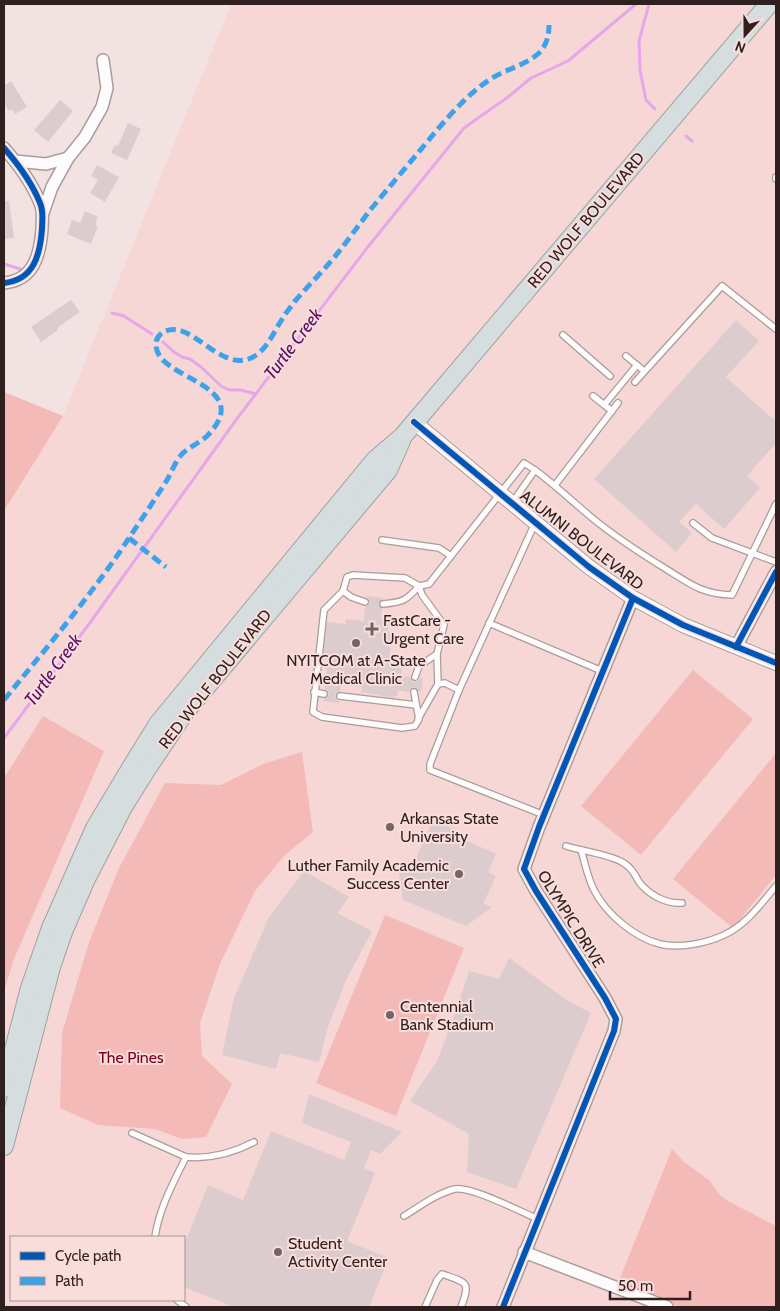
<svg xmlns="http://www.w3.org/2000/svg" width="780" height="1311" font-family="Cabin,sans-serif">
	<style>
		.built { fill: #f6d7d5; fill-rule: evenodd }
		.green { fill: #f4bab8 }
		.lines { fill: none; stroke-linecap: round; stroke-linejoin: round }
		.stream { stroke: #e5a7ea; stroke-width: 3 }
		.building { fill: #dcccce }
		.service-casing { stroke: #aa9c9b; stroke-width: 8 }
		.minor-casing { stroke: #aa9c9b; stroke-width: 14 }
		.tertiary-casing { stroke: #aa9c9b; stroke-width: 16 }
		.trunk-casing { stroke: #9ca2a2; stroke-width: 20 }
		.service { stroke: #fdfbfb; stroke-width: 5.5 }
		.minor { stroke: #fdfbfb; stroke-width: 11 }
		.tertiary { stroke: #fdfbfb; stroke-width: 14 }
		.trunk { stroke: #d5ddde; stroke-width: 18 }
		.quiet { stroke: #3ea2ea; stroke-width: 5; stroke-dasharray: 10 5; stroke-linecap: butt }
		.cycleway-casing { stroke: #f9dddb; stroke-width: 9 }
		.cycleway { stroke: #0057b8; stroke-width: 6 }
		.poi-dot { fill: #746463; stroke: #f9dddb; stroke-width: 2 }
		.labels { text-anchor: middle; dominant-baseline: central; stroke-width: 4; stroke-linejoin: round; paint-order: stroke }
		.street-label { font-size: 16px; fill: #301f1f; stroke: #f9dddb }
		.poi-label { font-size: 16px; fill: #301f1f; stroke: #f9dddb; text-anchor: start }
		.park-label { font-size: 16px; fill: #7b0017; stroke: #f9dddb }
		.water-label { font-size: 18px; font-style: italic; fill: #5a0d66; stroke: #f9dddb }
	</style>
	<rect width="100%" height="100%" fill="#f2e3e2"/>
	<path class="built" d="M231 4H776V1307H4V392L63 416ZM11 1237H184V1300H11Z"/>
	<g class="green">
		<path d="M4 392 63 416 4 511Z"/>
		<path d="M693 670 753 719 641 855 581 806Z"/>
		<path d="M43 716 104 751 14 959 4 991V778Z"/>
		<path d="M302 752 313 832 284 856 255 891 220 964 200 1023 202 1056 232 1084 206 1137 182 1139 155 1129 98 1125 60 1108 62 1033 89 942 119 868 165 783 221 785 263 764Z"/>
		<path d="M776 753V875L733 928 673 879Z"/>
		<path d="M385 915 464 948 396 1116 316 1083Z"/>
		<path d="M672 1149 684 1162 709 1180 720 1195 728 1201 776 1226V1307H680L618 1283Z"/>
	</g>
	<g class="lines">
		<g class="stream">
			<path d="M649 4 639 41 640 70 646 100 655 109"/>
			<path d="M686 136 692 141"/>
			<path d="M4 264 20 269"/>
			<path d="M112 313 124 316 152 334"/>
			<path d="M163 342 174 352 182 357 190 359 201 367 221 386 229 390H241L256 394"/>
			<path d="M4 738 89 624 236 420 367 248 464 128 508 97 531 78 568 61 636 4"/>
		</g>
	</g>
	<g class="building">
		<path d="M11 81 27 107 15 114 12 109 9 111 4 103V86Z"/>
		<path d="M60 100 73 111 48 142 34 130Z"/>
		<path d="M128 123 141 129 127 160 111 153 115 145 118 146Z"/>
		<path d="M97 165 119 177 105 202 90 193 98 180 91 176Z"/>
		<path d="M4 201H9L14 238 4 239Z"/>
		<path d="M85 211 98 217 95 225 98 226 91 244 67 234 72 220 80 223Z"/>
		<path d="M71 300 80 312 57 328 58 330 41 342 31 327Z"/>
		<path d="M736 320 759 341 726 377 776 422V443L747 476 760 488 724 529 696 504 679 522 692 533 676 552 594 479Z"/>
		<path d="M366 596 384 598 378 604 382 609 381 619 389 620 388 632 392 633 389 660H393V663L400 664 399 668 402 669 401 676 410 677 414 682 418 681 420 678H423L421 693 414 687 409 692 398 690 397 696H395L394 698 361 692 362 687 341 685 340 691 335 695 336 698 339 701V703L323 701 324 699 327 697 329 694 327 691 325 689 327 660 323 659 327 622 346 624V619L364 621 365 607 370 603Z"/>
		<path d="M433 820 456 830 454 835 496 854 488 872 496 876 483 904 492 907 466 926 403 900 398 867 410 872Z"/>
		<path d="M304 871 349 897 337 913 372 931 345 982 328 1027 319 1062 280 1053 276 1069 222 1055 234 998 269 917Z"/>
		<path d="M509 958 568 1001 591 1013 516 1189 467 1172 469 1134 410 1101 437 1061 456 1011 469 971 499 979Z"/>
		<path d="M309 1094 402 1132 380 1154 371 1150 364 1168 375 1173 347 1241 389 1258 369 1307H234L184 1287V1245L208 1185 243 1200 271 1131 344 1160 351 1142 302 1123Z"/>
	</g>
	<g class="lines">
		<g class="service-casing">
			<g id="service">
				<path d="M776 177V179"/>
				<path d="M563 335 610 376"/>
				<path d="M626 356 644 371"/>
				<path d="M635 382 722 286 776 329"/>
				<path d="M593 396 612 411"/>
				<path d="M604 405 637 365"/>
				<path d="M555 485 618 403"/>
				<path d="M512 503 535 470C555 485 572 501 591 517 614 536 640 553 666 569 690 584 702 594 732 595L776 504"/>
				<path d="M693 523 712 538 776 562"/>
				<path d="M382 540 439 548 451 556"/>
				<path d="M343 591 324 610 313 712 322 717 402 728 415 726 419 719 414 692"/>
				<path d="M365 602 351 597 343 591 347 577 353 575 405 578 419 586 422 595 444 625 437 654 419 666 415 677"/>
				<path d="M383 604C403 602 406 601 419 586L429 584 524 463 535 470"/>
				<path d="M489 623 602 671"/>
				<path d="M437 654 438 684"/>
				<path d="M459 690 430 764V770L544 815"/>
				<path d="M314 692 324 694"/>
				<path d="M340 696 416 705"/>
				<path d="M418 719 438 684 445 683 459 690 535 523"/>
				<path d="M566 846C582 851 608 854 622 862 631 867 634 873 639 882 649 895 666 904 682 903"/>
				<path d="M581 850C585 863 588 879 594 890 606 914 635 938 660 944 679 949 707 943 724 935 746 925 761 904 776 886"/>
				<path d="M132 1133 186 1157"/>
				<path d="M404 1216C419 1207 437 1193 455 1189 471 1186 521 1212 538 1219"/>
				<path d="M155 1237C159 1209 173 1183 186 1157 210 1159 233 1153 254 1142"/>
				<path d="M177 1300 186 1307"/>
				<path d="M425 1307 437 1280 442 1274C467 1283 471 1281 461 1307"/>
			</g>
		</g>
		<g class="minor-casing">
			<g id="minor">
				<path d="M4 148C18 164 32 183 40 203 44 212 42 220 42 229 40 255 34 280 4 283"/>
				<path d="M15 161 46 164 68 158 85 137 102 107 107 88 103 60"/>
				<path d="M43 213 52 187 68 158"/>
				<path d="M736 647 776 572"/>
				<path d="M524 1252 667 1307"/>
				<path d="M503 1307 614 1031 616 1019 605 998 536 891 524 869 539 827 633 598"/>
			</g>
		</g>
		<g class="tertiary-casing">
			<path id="tertiary" d="M414 422 589 567 633 598 683 625 776 663"/>
		</g>
		<g class="trunk-casing">
			<g id="trunk">
				<path d="M4 1088 30 988 51 928 95 828 123 781 158 724 375 460 403 436 769 4"/>
				<path d="M4 1146 51 967 63 932 85 881 123 807 146 770 185 712 388 470 401 441"/>
			</g>
		</g>
		<use href="#service" class="service"/>
		<use href="#minor" class="minor"/>
		<use href="#tertiary" class="tertiary"/>
		<use href="#trunk" class="trunk"/>
		<g class="quiet">
			<path d="M129 538 166 567"/>
			<path d="M4 700C43 652 83 605 119 553 135 529 152 504 167 480 172 471 176 460 183 453 191 446 201 442 208 435 256 384 158 380 156 346 155 341 158 336 162 333 189 315 219 373 251 358 268 350 273 332 283 318 286 312 291 307 295 301 307 287 321 273 333 259 346 243 358 226 371 209 386 191 402 172 417 154 439 128 461 99 489 80 505 69 525 66 539 53 547 45 549 35 549 25"/>
		</g>
		<g class="cycleway-casing">
			<g id="cycleway">
				<path d="M4 148C18 164 32 183 40 203 44 212 42 220 42 229 40 255 34 280 4 283"/>
				<path d="M414 422 589 567 633 598 683 625 776 663"/>
				<path d="M736 647 776 572"/>
				<path d="M503 1307 614 1031 616 1019 605 998 536 891 524 869 539 827 633 598"/>
			</g>
		</g>
		<use href="#cycleway" class="cycleway"/>
	</g>
	<g class="poi-dot">
		<path d="M369.5 621.5h5v5h5v5h-5v5h-5v-5h-5v-5h5z"/>
		<circle cx="356" cy="643" r="5"/>
		<circle cx="390" cy="827" r="5"/>
		<circle cx="459" cy="874" r="5"/>
		<circle cx="390" cy="1015" r="5"/>
		<circle cx="278" cy="1252" r="5"/>
	</g>
	<g class="labels">
		<g class="street-label">
			<text transform="translate(586 220) rotate(-50)">RED WOLF BOULEVARD</text>
			<text transform="translate(582 540) rotate(38)">ALUMNI BOULEVARD</text>
			<text transform="translate(215 679) rotate(-52)">RED WOLF BOULEVARD</text>
			<text transform="translate(571 919) rotate(58)">OLYMPIC DRIVE</text>
		</g>
		<g class="poi-label">
			<text x="383" y="620">FastCare -<tspan x="383" dy="18">Urgent Care</tspan></text>
			<text x="356" y="660" text-anchor="middle">NYITCOM at A-State<tspan x="356" dy="18">Medical Clinic</tspan></text>
			<text x="400" y="818">Arkansas State<tspan x="400" dy="18">University</tspan></text>
			<text x="449" y="865" text-anchor="end">Luther Family Academic<tspan x="449" dy="18">Success Center</tspan></text>
			<text x="400" y="1006">Centennial<tspan x="400" dy="18">Bank Stadium</tspan></text>
			<text x="288" y="1243">Student<tspan x="288" dy="18">Activity Center</tspan></text>
		</g>
		<g class="park-label">
			<text x="131" y="1057">The Pines</text>
		</g>
		<g class="water-label">
			<text transform="translate(293 344) rotate(-53)">Turtle Creek</text>
			<text transform="translate(53 670) rotate(-54)">Turtle Creek</text>
		</g>
	</g>
	<rect width="780" height="1311" fill="none" stroke="#301f1f" stroke-width="10"/>
	<rect x="10" y="1236" width="175" height="65" fill="#f9dddb" stroke="#a99190"/>
	<rect x="20" y="1252" width="25" height="8" fill="#0057b8" stroke="#a99190"/>
	<text x="55" y="1261" font-size="15" fill="#301f1f">Cycle path</text>
	<rect x="20" y="1277" width="25" height="8" fill="#3ea2ea" stroke="#a99190"/>
	<text x="55" y="1286" font-size="15" fill="#301f1f">Path</text>
	<g transform="translate(745 35) rotate(201)" stroke="#f9dddb" stroke-width="4" paint-order="stroke">
	<path d="M0-4L9 19L0 12L-9 19Z" fill="#301f1f"/>
	<text y="-8" font-size="14" font-weight="bold" text-anchor="middle" fill="#301f1f">N</text>
	</g>
	<path d="M610 1291v8h80v-8" fill="none" stroke="#301f1f" stroke-width="2.5"/>
	<text x="618" y="1291" font-size="15" fill="#301f1f" stroke="#f9dddb" stroke-width="4" paint-order="stroke">50 m</text>
</svg>
